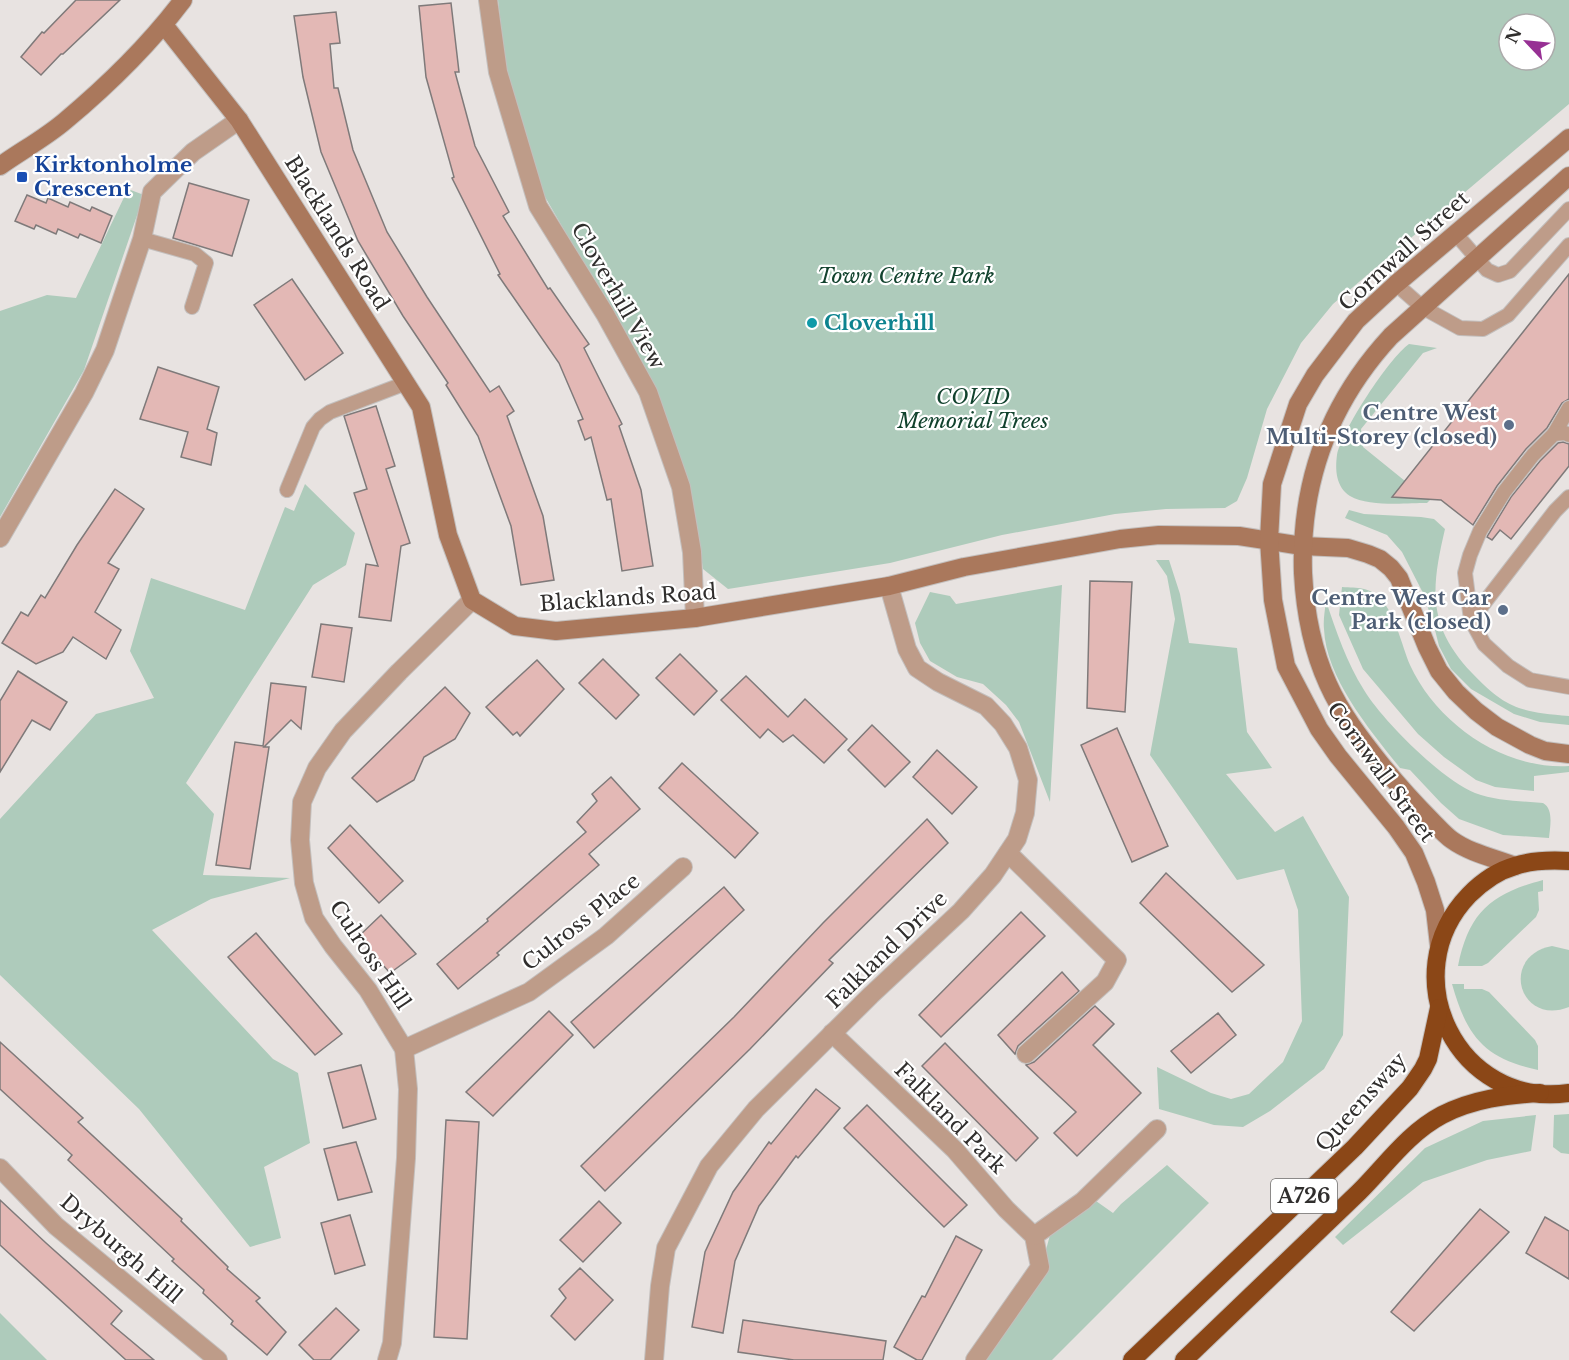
<svg xmlns="http://www.w3.org/2000/svg" width="1569" height="1360" font-family="'Libre Baskerville',serif">
	<style>
		.green { fill: #aecbbb; fill-rule: evenodd }
		.building { fill: #e3b8b5; stroke: #7f7a7a; stroke-width: 1.5 }
		.lines { fill: none; stroke-linecap: round; stroke-linejoin: round }
		.lane-casing { stroke: #c3bfbd; stroke-width: 16 }
		.street-casing { stroke: #c3bfbd; stroke-width: 20 }
		.secondary-casing { stroke: #c3bfbd; stroke-width: 20 }
		.highway-casing { stroke: #c3bfbd; stroke-width: 20 }
		.lane { stroke: #be9c89; stroke-width: 14 }
		.street { stroke: #be9c89; stroke-width: 18 }
		.secondary { stroke: #aa785c; stroke-width: 18 }
		.highway { stroke: #8b4717; stroke-width: 18 }
		.transit-dot { fill: #1a4fb4; stroke: #fff; stroke-width: 2 }
		.culture-dot { fill: #0f9aa8; stroke: #fff; stroke-width: 2 }
		.service-dot { fill: #5c6f8a; stroke: #fff; stroke-width: 2 }
		.labels { text-anchor: middle; dominant-baseline: central; stroke-width: 4.5; stroke-linejoin: round; paint-order: stroke }
		.shield { fill: #fff; stroke: #6e6d6c; stroke-width: 1.5 }
		.shield-label { font-size: 20px; font-weight: bold; fill: #302e2d }
		.transit-label { font-size: 21px; font-weight: bold; fill: #164399; stroke: #fff; text-anchor: start }
		.street-label { font-size: 21px; fill: #302e2d; stroke: #fff }
		.park-label { font-size: 21px; font-style: italic; fill: #11422d; stroke: #fff }
		.culture-label { font-size: 21px; font-weight: bold; fill: #0d838f; stroke: #fff; text-anchor: start }
		.service-label { font-size: 21px; font-weight: bold; fill: #4e5e75; stroke: #fff; text-anchor: end }
	</style>
	<rect width="100%" height="100%" fill="#e8e3e1"/>
	<g class="green">
		<path d="M498 0H1569V104L1333 304 1301 343 1267 409 1247 478 1237 501 1225 508 1166 509 1115 514 1002 535 890 563 728 589 703 569 699 544 655 388 544 195 506 70ZM1509 24H1545V60H1509Z"/>
		<path d="M128 189 144 195 84 370 0 517V311L47 295 76 298Z"/>
		<path d="M1409 344 1437 348 1423 353 1361 429 1363 447 1405 481 1392 497 1431 499 1427 503C1406 503 1369 507 1350 496 1336 487 1335 470 1337 455 1342 430 1389 358 1409 344Z"/>
		<path d="M305 484 355 533 346 565 313 585 186 783 214 814 203 875 290 878 211 899 152 930 273 1059 298 1073 310 1143 264 1167 281 1238 250 1247 139 1109 0 975V819L96 714 154 698 130 651 151 578 245 610 285 507 294 511Z"/>
		<path d="M1349 510 1364 514 1421 517 1434 519 1445 529C1431 589 1427 625 1472 673 1506 709 1521 712 1569 716V725L1540 722 1514 714 1471 689 1451 669 1439 646 1433 622 1422 591 1402 552 1387 535 1345 518Z"/>
		<path d="M1156 560H1169L1180 594 1189 643 1237 648 1247 732 1272 768 1226 774 1275 832 1303 816 1349 897 1343 1035 1324 1069 1270 1111 1243 1127 1214 1125 1159 1109 1157 1067 1211 1093 1231 1099 1249 1094 1283 1062 1302 1021 1298 910 1284 869 1237 880 1150 755 1175 619 1167 576Z"/>
		<path d="M1062 585 1050 802 1019 722 1006 705 983 684 957 677 930 661 920 643 915 623 930 592 950 596 956 604Z"/>
		<path d="M1342 587C1358 588 1369 587 1380 598 1395 613 1402 646 1410 665 1437 724 1504 770 1569 766V772L1534 776V791L1495 787 1476 780 1444 757 1418 734 1363 669 1339 615Z"/>
		<path d="M1326 601C1336 631 1347 663 1364 690 1382 720 1442 780 1475 793 1496 801 1521 801 1543 803 1554 809 1550 827 1549 838L1503 835 1459 819 1441 803 1410 770 1400 768C1371 731 1326 679 1324 629 1323 620 1325 610 1326 601Z"/>
		<path d="M1543 880V891L1538 892 1539 910 1536 917 1488 963 1482 966H1458C1469 912 1491 894 1543 880Z"/>
		<path d="M1552 946 1569 950V1007C1519 1027 1499 956 1552 946Z"/>
		<path d="M1452 984H1464V989H1482L1489 992 1535 1040 1538 1046V1070C1484 1058 1467 1037 1452 984Z"/>
		<path d="M1569 1114V1154L1561 1153 1553 1147 1554 1115Z"/>
		<path d="M1536 1115 1531 1151 1487 1160 1423 1182 1343 1245 1335 1237 1425 1148 1483 1121Z"/>
		<path d="M1167 1165 1209 1203 1052 1360H986L1036 1287 1050 1235 1096 1201 1113 1213 1121 1204Z"/>
		<path d="M0 1313 47 1360H0Z"/>
	</g>
	<g class="building">
		<path d="M76 0H120L63 54H61L41 75 21 57 42 32 44 33Z"/>
		<path d="M451 3 459 72H455L475 146 509 212 503 216 548 289 550 288 589 344 584 348 622 424 619 426 641 490 653 566 622 571 611 499 607 500 591 437 585 440 578 421 583 419 559 363 498 275 500 274 452 178 454 177 426 77 419 6Z"/>
		<path d="M336 12 340 43 330 44 334 88H338L353 150 387 232 427 297 490 392 499 386 514 411 507 416 543 516 554 580 521 585 511 526 478 436 446 385 448 383 403 316 358 241 321 152 303 77 294 16Z"/>
		<path d="M189 183 249 200 232 256 173 238Z"/>
		<path d="M27 195 46 203 48 198 68 207 70 202 90 211 92 207 112 216 101 243 80 234 78 238 58 229 56 234 36 225 34 229 15 221Z"/>
		<path d="M1569 274V399L1562 403 1547 428 1526 449 1497 486 1473 525 1441 500 1392 497Z"/>
		<path d="M292 279 343 353 305 380 254 305Z"/>
		<path d="M158 367 219 387 207 429 217 433 211 465 181 457 188 432 140 419Z"/>
		<path d="M376 406 395 466 386 469 410 543 401 546 391 621 359 617 366 564 378 566 354 493 367 489 344 416Z"/>
		<path d="M1563 442 1569 444V466L1511 539 1500 530 1492 540 1487 537 1488 535 1511 497 1540 461 1558 443Z"/>
		<path d="M115 489 144 509 108 563 119 569 95 612 121 630 106 659 73 637 63 652 36 664 2 643 21 612 28 616 41 595 45 598 77 545Z"/>
		<path d="M1090 581 1132 582 1125 712 1087 708Z"/>
		<path d="M321 624 352 628 344 682 312 677Z"/>
		<path d="M680 654 717 691 694 715 656 678Z"/>
		<path d="M603 659 639 695 616 719 579 683Z"/>
		<path d="M537 660 564 689 520 736 517 732 513 735 486 707Z"/>
		<path d="M18 671 67 702 50 730 32 720 0 772V701Z"/>
		<path d="M746 676 788 717 805 699 847 739 824 763 793 735 783 742 768 729 760 738 721 700Z"/>
		<path d="M271 683 306 687 301 729 291 720 264 747H269L250 869 216 865 235 742 263 746Z"/>
		<path d="M445 687 470 713 455 739 424 757 414 780 377 802 352 778Z"/>
		<path d="M872 725 910 762 885 787 848 750Z"/>
		<path d="M1117 728 1168 846 1132 862 1081 745Z"/>
		<path d="M937 750 977 787 952 814 913 777Z"/>
		<path d="M682 763 758 833 735 858 659 788Z"/>
		<path d="M611 777 640 809 589 854 599 865 497 953 499 955 458 989 437 964 488 921 487 919 586 832 577 822 597 801 592 794Z"/>
		<path d="M927 819 948 843 829 960 833 963 750 1049 605 1191 581 1166 734 1017 823 923Z"/>
		<path d="M350 825 403 881 379 903 328 848Z"/>
		<path d="M1166 873 1264 965 1232 992 1140 903Z"/>
		<path d="M724 887 744 910 594 1048 571 1022Z"/>
		<path d="M1021 912 1045 936 941 1037 919 1015Z"/>
		<path d="M381 915 416 954 390 973 358 937Z"/>
		<path d="M256 933 342 1034 315 1055 228 957Z"/>
		<path d="M1062 972 1079 991 1018 1046 1015 1054 998 1035Z"/>
		<path d="M1095 1006 1114 1024 1093 1045 1141 1093 1077 1156 1054 1133 1076 1112 1026 1065 1034 1062Z"/>
		<path d="M549 1011 573 1035 493 1116 466 1092Z"/>
		<path d="M1218 1013 1236 1035 1191 1073 1171 1051Z"/>
		<path d="M0 1042 83 1118 78 1122 182 1219 181 1221 228 1267 227 1269 260 1298 256 1301 286 1332 267 1355 231 1324 233 1321 203 1293 204 1290 172 1261 174 1259 68 1160 72 1155 0 1089Z"/>
		<path d="M945 1043 1038 1138 1016 1161 922 1066Z"/>
		<path d="M361 1065 376 1119 343 1128 328 1073Z"/>
		<path d="M816 1089 840 1108 798 1158 796 1156 759 1206 735 1261 723 1333 692 1327 705 1252 733 1192 769 1142 771 1144Z"/>
		<path d="M867 1105 967 1205 944 1227 844 1128Z"/>
		<path d="M446 1120 479 1122 467 1339 434 1337Z"/>
		<path d="M356 1142 372 1192 338 1200 324 1149Z"/>
		<path d="M0 1200 46 1243 122 1311 111 1324 154 1360H126L0 1245Z"/>
		<path d="M599 1201 621 1223 583 1262 560 1240Z"/>
		<path d="M1480 1209 1509 1232 1414 1331 1391 1312Z"/>
		<path d="M350 1215 365 1265 335 1274 321 1223Z"/>
		<path d="M1545 1217 1569 1231V1279L1526 1253Z"/>
		<path d="M956 1236 982 1250 922 1360H917L894 1347 922 1296 925 1297Z"/>
		<path d="M580 1268 613 1300 575 1340 551 1316 566 1298 559 1289Z"/>
		<path d="M336 1308 359 1330 330 1360H314L299 1345Z"/>
		<path d="M743 1320 886 1341 883 1360H794L738 1352Z"/>
	</g>
	<g class="lines">
		<g class="lane-casing">
			<g id="lane">
				<path d="M1455 233 1487 270 1498 275 1510 271 1569 209"/>
				<path d="M142 239 195 254 206 263 192 307"/>
				<path d="M1396 284 1422 307 1460 328 1483 329 1508 315 1569 245"/>
				<path d="M1554 434 1569 408"/>
				<path d="M1569 435 1565 433 1554 434 1533 455 1504 492 1480 531 1470 555 1465 573 1471 620 1484 644 1508 666 1530 680 1569 687"/>
				<path d="M287 490 313 427 320 419 330 412 406 383"/>
				<path d="M1471 620 1555 511 1569 497"/>
			</g>
		</g>
		<g class="street-casing">
			<g id="street">
				<path d="M488 0 498 72 538 206 605 314 648 392 681 487 692 552 695 618"/>
				<path d="M0 538 84 393 105 350 142 239 152 192 193 152 239 120"/>
				<path d="M1008 853 1117 960 1105 982 1026 1054"/>
				<path d="M832 1033 955 1150 1006 1209 1034 1236 1040 1267 975 1360"/>
				<path d="M404 1049 529 992 606 936 683 867"/>
				<path d="M0 1168 56 1226 218 1360"/>
				<path d="M1034 1236 1083 1201 1157 1129"/>
				<path d="M387 1360 392 1343 406 1158 408 1089 404 1049 368 990 333 946 314 918 304 883 300 840 302 802 317 768 343 731 399 672 472 600"/>
				<path d="M654 1360 660 1286 666 1248 709 1166 756 1109 871 995 961 911 993 875 1017 839 1025 813 1028 780 1018 748 1003 724 986 706 938 682 917 668 907 649 889 586"/>
			</g>
		</g>
		<g class="secondary-casing">
			<g id="secondary">
				<path d="M164 25 239 120 421 407 448 535 472 600 515 626 556 631 695 618 889 586 964 567 1120 539 1159 535 1239 536 1302 546 1348 548 1368 554 1380 559 1391 568 1399 578 1427 647 1439 671 1456 692 1476 711 1497 727 1530 745 1545 751 1569 754"/>
				<path d="M0 166C21 151 45 138 65 121 108 85 149 45 183 0"/>
				<path d="M1515 866C1494 858 1470 853 1452 840 1445 835 1438 827 1432 821 1414 803 1396 783 1380 763 1360 738 1341 713 1328 684 1312 649 1305 611 1303 573 1300 482 1329 403 1391 336L1569 176"/>
				<path d="M1439 945 1435 910 1426 882 1414 853 1396 827 1338 756 1319 729 1286 666 1273 600 1269 540 1272 484 1298 404 1315 375 1356 321 1396 284 1569 138"/>
			</g>
		</g>
		<g class="highway-casing">
			<g id="highway">
				<path d="M1569 861C1551 860 1532 860 1515 866 1497 871 1482 882 1469 895 1392 975 1458 1109 1569 1093"/>
				<path d="M1132 1360 1355 1147 1410 1088 1423 1069 1428 1059 1439 1008"/>
				<path d="M1184 1360C1242 1304 1301 1248 1359 1192 1386 1165 1408 1133 1442 1115 1473 1099 1506 1095 1540 1093"/>
			</g>
		</g>
		<use href="#lane" class="lane"/>
		<use href="#street" class="street"/>
		<use href="#secondary" class="secondary"/>
		<use href="#highway" class="highway"/>
	</g>
	<rect class="transit-dot" x="16" y="171" width="12" height="12" rx="3"/>
	<circle class="culture-dot" cx="812" cy="323" r="6"/>
	<g class="service-dot">
		<circle cx="1509" cy="425" r="6"/>
		<circle cx="1503" cy="610" r="6"/>
	</g>
	<g class="labels">
		<rect class="shield" x="1271" y="1179" width="66" height="34" rx="4.5"/>
		<g class="shield-label">
			<text x="1304" y="1196">A726</text>
		</g>
		<g class="transit-label">
			<text x="34" y="165">Kirktonholme<tspan x="34" dy="24">Crescent</tspan></text>
		</g>
		<g class="street-label">
			<text transform="translate(337 233) rotate(58)">Blacklands Road</text>
			<text transform="translate(1404 251) rotate(-42)">Cornwall Street</text>
			<text transform="translate(618 296) rotate(60)">Cloverhill View</text>
			<text transform="translate(628 598) rotate(-4)">Blacklands Road</text>
			<text transform="translate(1381 772) rotate(54)">Cornwall Street</text>
			<text transform="translate(581 922) rotate(-38)">Culross Place</text>
			<text transform="translate(887 950) rotate(-44)">Falkland Drive</text>
			<text transform="translate(370 955) rotate(56)">Culross Hill</text>
			<text transform="translate(1361 1102) rotate(-48)">Queensway</text>
			<text transform="translate(950 1118) rotate(45)">Falkland Park</text>
			<text transform="translate(121 1249) rotate(41)">Dryburgh Hill</text>
		</g>
		<g class="park-label">
			<text x="906" y="276">Town Centre Park</text>
			<text x="973" y="397">COVID<tspan x="973" dy="24">Memorial Trees</tspan></text>
		</g>
		<g class="culture-label">
			<text x="824" y="323">Cloverhill</text>
		</g>
		<g class="service-label">
			<text x="1497" y="413">Centre West<tspan x="1497" dy="24">Multi-Storey (closed)</tspan></text>
			<text x="1491" y="598">Centre West Car<tspan x="1491" dy="24">Park (closed)</tspan></text>
		</g>
	</g>
	<g transform="translate(1527 42) rotate(296)"><circle r="28" fill="#ffffff" stroke="#acabab" stroke-width="1.5"/>
	<path d="M0-4.5L10 22L0 15L-10 22Z" fill="#973094"/>
	<text y="-9" font-size="16" font-weight="bold" text-anchor="middle" fill="#302e2d">N</text>
	</g>
</svg>
